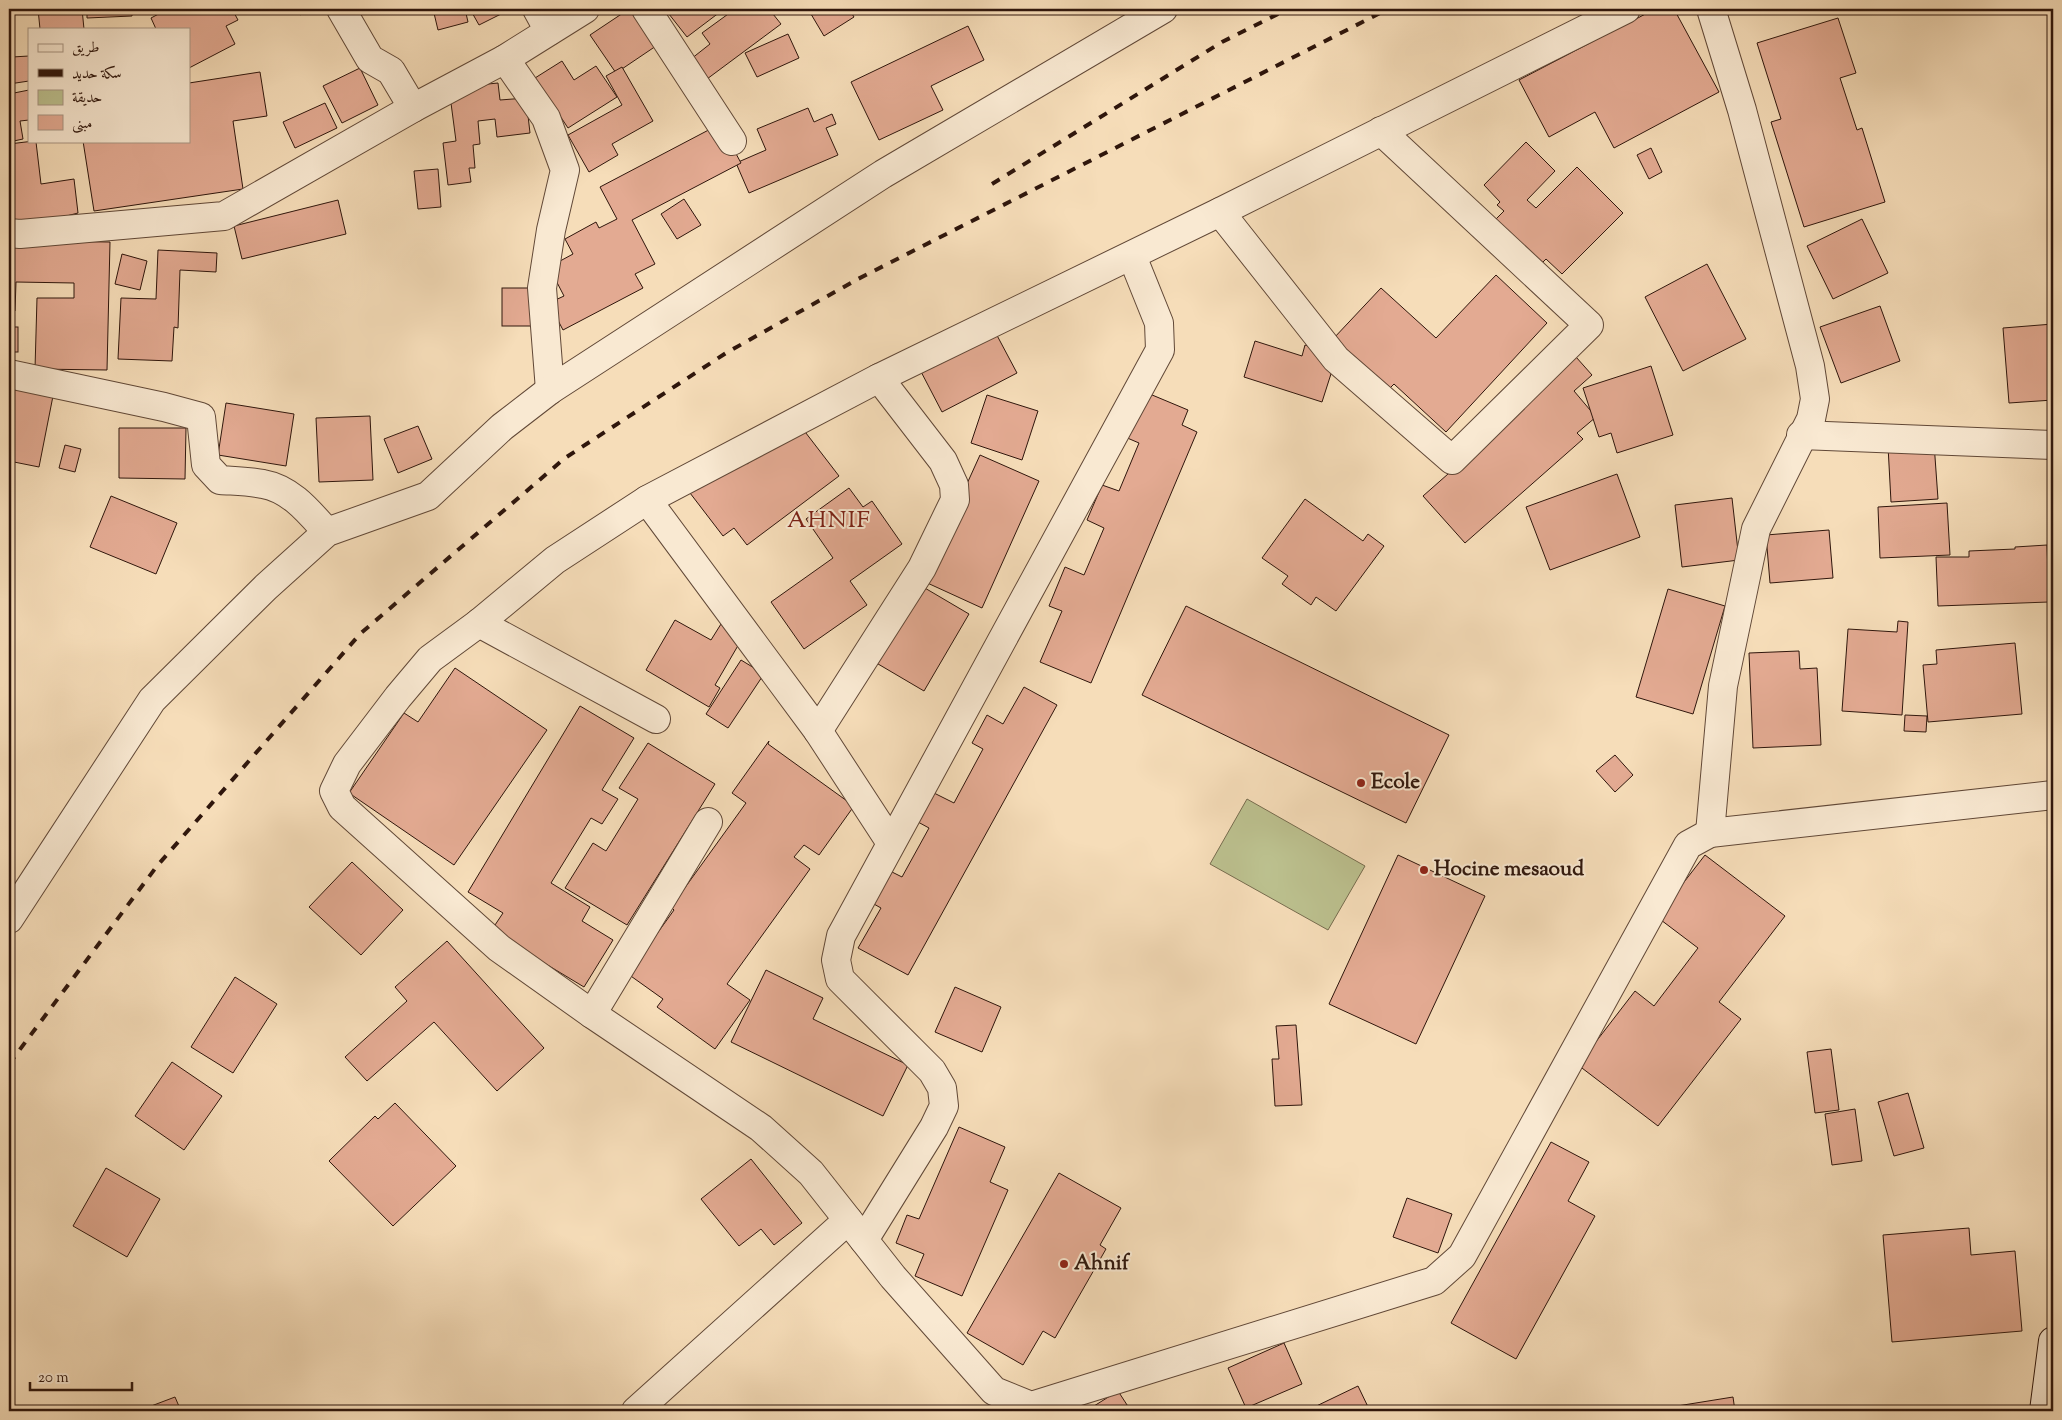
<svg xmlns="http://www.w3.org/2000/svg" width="2062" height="1420" font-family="'Sorts Mill Goudy',Amiri,serif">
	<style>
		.green { fill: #bcc18f; stroke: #766c4e }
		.building { fill: #e3aa92; stroke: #2f160c }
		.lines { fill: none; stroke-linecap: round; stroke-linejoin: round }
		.minor-casing { stroke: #614837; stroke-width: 30 }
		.secondary-casing { stroke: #2f160c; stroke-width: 30 }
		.minor { stroke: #f9e9d2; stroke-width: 28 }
		.secondary { stroke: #f9e9d2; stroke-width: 28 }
		.rail { stroke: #2f160c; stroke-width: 4; stroke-dasharray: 9 9; stroke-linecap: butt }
		.poi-dot { fill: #8f2418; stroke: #f9e9d2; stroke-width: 2 }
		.labels { text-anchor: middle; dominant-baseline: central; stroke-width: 4; stroke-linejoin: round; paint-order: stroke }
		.poi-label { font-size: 21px; font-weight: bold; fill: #2f160c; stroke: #f9e9d2; text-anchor: start }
		.quarter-label { font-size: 24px; letter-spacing: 1px; fill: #7a1f14; stroke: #f9e9d2 }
	</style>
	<rect width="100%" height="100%" fill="#f6ddb9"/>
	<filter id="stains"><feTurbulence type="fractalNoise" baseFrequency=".004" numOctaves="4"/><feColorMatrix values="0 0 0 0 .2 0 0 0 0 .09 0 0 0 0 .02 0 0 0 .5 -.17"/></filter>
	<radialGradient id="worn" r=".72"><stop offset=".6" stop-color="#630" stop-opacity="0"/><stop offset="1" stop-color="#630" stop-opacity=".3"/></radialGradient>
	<path class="green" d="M1247 799 1365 866 1328 930 1210 864Z"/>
	<g class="building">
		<path d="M38 9H82L84 29H40Z"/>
		<path d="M87 9H132V16L87 18Z"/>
		<path d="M168 9H232L238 20 226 26 235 44 189 68V29H156L151 18Z"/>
		<path d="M295 9H308L300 15Z"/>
		<path d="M433 9H465L468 22 438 30Z"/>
		<path d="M470 9H511L479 25Z"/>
		<path d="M629 9H631L656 46 616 73 590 35Z"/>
		<path d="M665 9H724L687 37Z"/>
		<path d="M735 9H769L781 24 707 79 691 59 710 44 702 33Z"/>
		<path d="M808 9H849L854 17 824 36Z"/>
		<path d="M1655 9H1674L1719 92 1614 148 1595 112 1549 137 1519 80Z"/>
		<path d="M1838 18 1856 73 1840 78 1857 130 1862 128 1885 202 1804 227 1771 122 1781 119 1757 43Z"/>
		<path d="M968 26 984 60 931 86 943 110 879 140 851 82Z"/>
		<path d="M788 34 799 58 757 77 745 53Z"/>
		<path d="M10 44 12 57 29 56V81L9 84V45Z"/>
		<path d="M562 61 574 80 596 66 617 97 568 128 535 78Z"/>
		<path d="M622 67 653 121 612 144 618 155 589 172 568 135 622 105 606 76Z"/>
		<path d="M360 68 378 105 342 123 323 86Z"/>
		<path d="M260 72 267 116 233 121 243 189 94 211 83 141H189V83Z"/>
		<path d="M498 83 500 100 526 98 530 133 497 137 495 119 478 121 480 144 473 145 475 168H469L471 182 448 185 443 143 456 141 449 88Z"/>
		<path d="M29 90V120L20 121 23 139 9 142V94Z"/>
		<path d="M325 103 337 128 295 148 283 122Z"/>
		<path d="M808 108 814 122 832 114 836 124 826 128 838 155 749 193 736 163 766 150 757 129Z"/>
		<path d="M720 124 741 163 632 220 655 264 635 274 643 288 563 330 549 303 564 296 549 267 573 254 565 239 596 222 599 228 617 219 600 187Z"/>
		<path d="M34 141 36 142 41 184 74 179 78 213 24 227 9 225V144Z"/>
		<path d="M1526 142 1555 171 1527 200 1536 208 1577 167 1623 213 1562 274 1546 259 1541 264 1495 220 1504 211 1497 205 1500 202 1484 185Z"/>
		<path d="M1651 148 1662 172 1649 179 1637 155Z"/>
		<path d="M438 169 441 207 418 209 414 171Z"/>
		<path d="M684 199 701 225 677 239 661 214Z"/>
		<path d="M338 200 346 234 242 259 234 226Z"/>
		<path d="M1862 219 1888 273 1833 299 1807 246Z"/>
		<path d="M9 237 40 241 110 242 107 370 35 369 37 298H74V283L16 282 15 311H9Z"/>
		<path d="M158 250 217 253 216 272 180 270 178 328 174 327 172 361 118 359 121 298 156 299Z"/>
		<path d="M122 254 147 261 140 290 115 284Z"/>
		<path d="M1707 264 1746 339 1683 371 1645 297Z"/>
		<path d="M1496 275 1547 323 1446 432 1394 384 1388 390 1333 339 1381 288 1436 338Z"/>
		<rect x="502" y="288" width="33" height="38"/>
		<path d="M1880 306 1900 361 1841 383 1820 327Z"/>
		<path d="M2053 324V400L2009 403 2003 328Z"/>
		<path d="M992 326 1017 373 942 412 917 364Z"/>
		<rect x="9" y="327" width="9" height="25"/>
		<path d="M1255 341 1302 356 1305 345 1337 355 1322 402 1244 377Z"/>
		<path d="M1568 348 1592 375 1574 391 1596 417 1577 433 1583 439 1465 543 1423 496 1540 393Z"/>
		<path d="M1651 366 1673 435 1617 453 1611 433 1599 437 1583 388Z"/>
		<path d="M9 388 53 396 39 467 9 461Z"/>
		<path d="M1145 392 1188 410 1182 425 1197 432 1091 683 1040 662 1062 611 1049 606 1065 567 1084 575 1104 528 1087 520 1102 485 1119 491 1139 443 1125 437Z"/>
		<path d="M987 395 1038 411 1022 460 971 443Z"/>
		<path d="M226 403 294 414 286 466 218 455Z"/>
		<path d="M370 416 373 480 319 482 316 418Z"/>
		<path d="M799 424 839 476 747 545 734 528 723 536 690 493 741 455 747 464Z"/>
		<path d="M418 426 432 459 398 473 384 439Z"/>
		<path d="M119 428H186L185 479 119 478Z"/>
		<path d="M1934 443 1938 499 1891 502 1888 446Z"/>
		<path d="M65 445 81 449 75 472 59 468Z"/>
		<path d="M980 455 1039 481 982 608 923 581Z"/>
		<path d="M1617 474 1640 537 1550 570 1526 507Z"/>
		<path d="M849 488 863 507 872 501 902 544 850 581 867 605 804 649 771 602 833 558 806 519Z"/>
		<path d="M111 496 177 523 156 574 90 547Z"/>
		<path d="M1732 498 1739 560 1682 567 1675 505Z"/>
		<path d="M1305 499 1363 541 1368 534 1384 546 1336 611 1316 597 1311 605 1282 584 1288 576 1262 558Z"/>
		<path d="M1947 503 1950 555 1880 558 1878 507Z"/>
		<path d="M1829 530 1833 578 1770 583 1766 535Z"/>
		<path d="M2047 545 2049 602 1938 606 1936 557H1969V551L2015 549V547Z"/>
		<path d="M918 584 969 614 924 691 873 661Z"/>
		<path d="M1668 589 1725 606 1693 714 1636 697Z"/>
		<path d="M1186 606 1449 735 1406 823 1142 695Z"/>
		<path d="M675 620 711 640 721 624 743 637 715 685 720 688 709 707 646 670Z"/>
		<path d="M1898 621 1908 622 1902 715 1842 711 1848 629 1897 632Z"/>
		<path d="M2015 643 2022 714 1928 722 1923 665 1937 664 1936 650Z"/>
		<path d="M1799 651 1800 669 1817 668 1821 745 1753 748 1749 653Z"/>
		<path d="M741 660 764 674 728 728 706 714Z"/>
		<path d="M455 668 547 730 454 865 349 793 404 713 418 722Z"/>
		<path d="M1024 687 1057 705 908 975 858 948 881 908 865 899 882 867 902 877 929 828 918 822 934 793 954 803 983 749 972 743 987 715 1003 724Z"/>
		<path d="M580 706 634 738 602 790 618 799 602 824 591 818 551 883 590 907 582 921 613 940 584 987 491 931 503 913 468 892Z"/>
		<path d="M1905 715 1927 716 1926 732 1904 731Z"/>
		<path d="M769 741 768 744 854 806 819 855 804 845 794 857 810 869 727 984 750 1000 715 1049 657 1007 663 999 628 974 674 910 671 907 746 803 732 793Z"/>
		<path d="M648 743 715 784 627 925 565 888 593 843 606 851 638 799 619 788Z"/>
		<path d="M1615 755 1633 775 1615 792 1596 771Z"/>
		<path d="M1398 855 1485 896 1416 1044 1329 1004Z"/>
		<path d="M1705 855 1785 916 1719 1002 1741 1019 1658 1126 1578 1065 1635 991 1654 1006 1698 948 1657 917Z"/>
		<path d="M352 862 403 910 361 955 309 907Z"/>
		<path d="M447 941 544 1048 497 1091 434 1022 367 1081 345 1057 407 1001 395 987Z"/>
		<path d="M766 970 823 998 813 1019 908 1065 883 1116 731 1042Z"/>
		<path d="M235 977 277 1004 233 1073 191 1047Z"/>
		<path d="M955 987 1001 1007 982 1052 935 1032Z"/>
		<path d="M1296 1025 1302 1105 1275 1106 1272 1059H1279L1276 1026Z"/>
		<path d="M1831 1049 1839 1110 1815 1113 1807 1052Z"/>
		<path d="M172 1062 222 1096 184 1150 135 1116Z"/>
		<path d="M1908 1093 1924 1148 1894 1156 1878 1102Z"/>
		<path d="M395 1103 456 1166 393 1226 329 1161 375 1116 378 1119Z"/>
		<path d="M1855 1109 1862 1161 1832 1165 1825 1114Z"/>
		<path d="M959 1127 1005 1147 990 1182 1008 1190 962 1296 915 1276 924 1254 896 1243 907 1215 919 1219Z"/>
		<path d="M1551 1142 1589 1162 1568 1201 1595 1216 1516 1359 1451 1323Z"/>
		<path d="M751 1159 802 1223 774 1245 761 1229 739 1246 701 1199Z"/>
		<path d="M106 1168 160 1199 127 1257 73 1226Z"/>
		<path d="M1059 1173 1121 1208 1100 1245 1106 1249 1055 1338 1043 1331 1023 1365 967 1333Z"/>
		<path d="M1407 1198 1452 1214 1438 1253 1393 1237Z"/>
		<path d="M1969 1228 1971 1255 2015 1251 2022 1331 1892 1342 1883 1235Z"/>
		<path d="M1284 1343 1302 1384 1246 1408 1228 1368Z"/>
		<path d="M1358 1386 1370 1411H1306Z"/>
		<path d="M1118 1391 1131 1411H1086Z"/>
		<path d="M175 1397 181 1411H138Z"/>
		<path d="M1733 1397 1735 1411H1672L1671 1407Z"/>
	</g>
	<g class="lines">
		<g class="minor-casing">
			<g id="minor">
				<path d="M341 9 370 59 391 71 413 108"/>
				<path d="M537 9 549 31"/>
				<path d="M646 9 732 141"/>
				<path d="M1626 9 1220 212 879 378 647 500 555 560 479 623 430 659 398 697 347 764 334 791 342 807 499 948 592 1014 761 1128 811 1173 893 1277 994 1391 1031 1406 1434 1281 1462 1256 1688 845 1710 833 2053 795"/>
				<path d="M505 59 546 118 565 170 551 230 542 288 550 390"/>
				<path d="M1220 212 1336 359 1452 460 1589 325 1381 131"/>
				<path d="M9 233 20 234 224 216 413 108 505 59 585 9"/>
				<path d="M9 374 164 407 201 417 206 465 220 480C234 481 249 481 263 484 291 489 309 512 327 532"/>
				<path d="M1801 435 2053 445"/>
				<path d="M647 500 818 731 891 843"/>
				<path d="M479 623 656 719"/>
				<path d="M818 731 922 568 955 500 954 485 943 461 879 378"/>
				<path d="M1710 833 1723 686 1756 529 1811 419 1815 399 1810 366 1742 110 1711 9"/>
				<path d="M9 919 152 700 266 587 327 532 428 496 502 427 550 390 883 174 1163 9"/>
				<path d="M592 1014 708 822"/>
				<path d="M864 1240 934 1127 944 1106 942 1088 932 1071 840 979 836 960 841 936 1160 350 1159 323 1132 256"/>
				<path d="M636 1411 848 1220"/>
			</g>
		</g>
		<g class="secondary-casing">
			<path id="secondary" d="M2044 1411 2053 1341"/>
		</g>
		<use href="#minor" class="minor"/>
		<use href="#secondary" class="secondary"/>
		<g class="rail">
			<path d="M992 184 1222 42 1288 9"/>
			<path d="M9 1064 157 866 360 634 565 458 726 353 858 279 1388 9"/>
		</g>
	</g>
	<g class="poi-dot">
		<circle cx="1361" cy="783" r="5"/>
		<circle cx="1424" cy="870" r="5"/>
		<circle cx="1064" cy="1264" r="5"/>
	</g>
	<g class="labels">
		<g class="poi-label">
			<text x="1371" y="783">Ecole</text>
			<text x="1434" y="870">Hocine mesaoud</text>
			<text x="1074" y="1264">Ahnif</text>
		</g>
		<g class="quarter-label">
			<text x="829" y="521">AHNIF</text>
		</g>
	</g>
	<rect width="2062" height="1420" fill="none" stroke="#f6ddb9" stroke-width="30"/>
	<rect x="10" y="10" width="2042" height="1400" fill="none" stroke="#2f160c" stroke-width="2.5"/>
	<rect x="15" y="15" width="2032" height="1390" fill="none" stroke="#2f160c"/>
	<rect x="28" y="28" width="162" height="115" fill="#f9e9d2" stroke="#a89583"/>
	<rect x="38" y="44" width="25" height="8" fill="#f9e9d2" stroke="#a89583"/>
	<text x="72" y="52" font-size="15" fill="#2f160c">طريق</text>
	<rect x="38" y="69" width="25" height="8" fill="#2f160c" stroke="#a89583"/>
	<text x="72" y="78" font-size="15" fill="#2f160c">سكة حديد</text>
	<rect x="38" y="90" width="25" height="15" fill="#bcc18f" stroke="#a89583"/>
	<text x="72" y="102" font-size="15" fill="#2f160c">حديقة</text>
	<rect x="38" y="115" width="25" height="15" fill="#e3aa92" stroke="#a89583"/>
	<text x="72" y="128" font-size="15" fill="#2f160c">مبنى</text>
	<path d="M30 1382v8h102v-8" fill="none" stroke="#2f160c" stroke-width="2.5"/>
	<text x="38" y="1382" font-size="15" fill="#2f160c" stroke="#f9e9d2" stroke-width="4" paint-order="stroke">20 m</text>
	<rect width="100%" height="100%" filter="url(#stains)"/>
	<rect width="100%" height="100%" fill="url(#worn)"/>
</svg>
